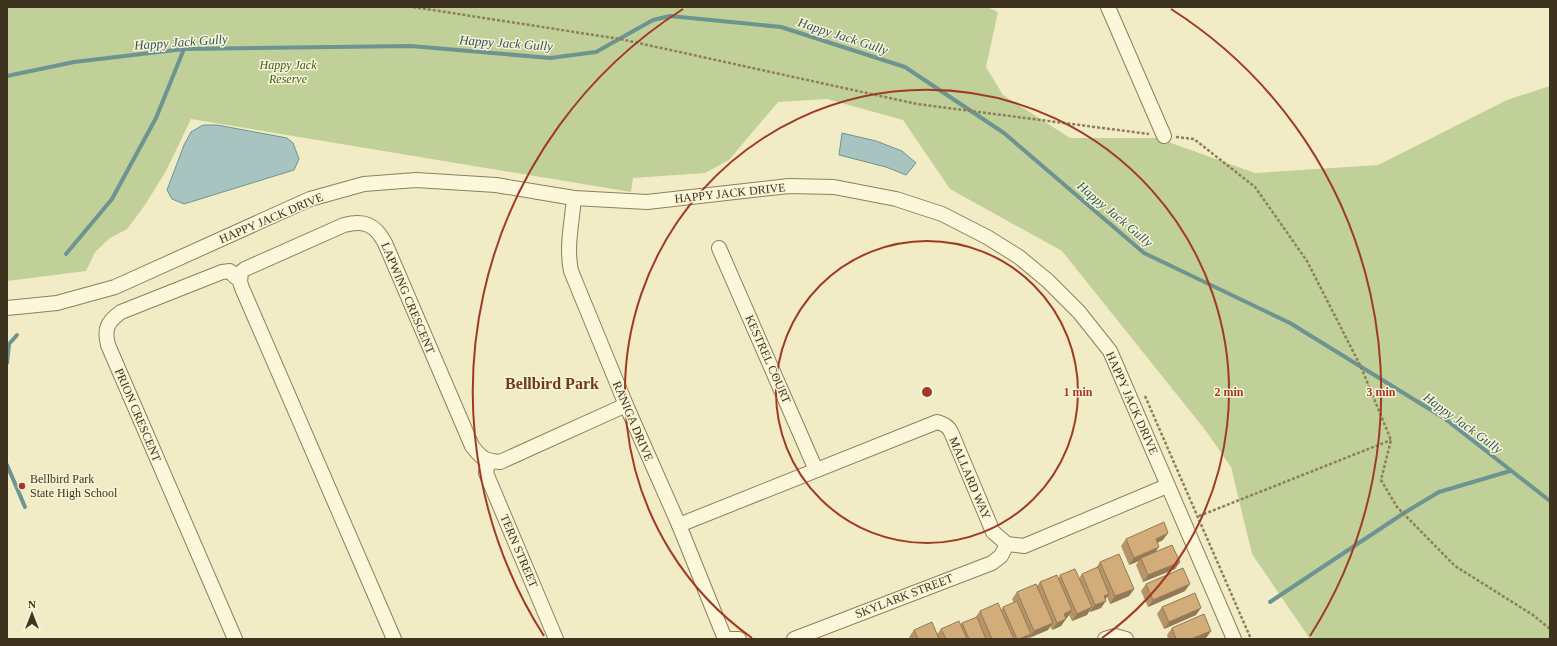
<svg xmlns="http://www.w3.org/2000/svg" width="1557" height="646" font-family="'Times New Roman',serif">
	<style>
		.green { fill: #c0d098 }
		.water { fill: #a7c4c1; stroke: #6d9491 }
		.lines { fill: none; stroke-linecap: round; stroke-linejoin: round }
		.stream { stroke: #6d9491; stroke-width: 4 }
		.minor-casing { stroke: #8e7f5a; stroke-width: 16 }
		.path { stroke: #8e7f5a; stroke-width: 2.5; stroke-dasharray: 3 2; stroke-linecap: butt }
		.minor { stroke: #fbf7da; stroke-width: 14 }
		.wall { fill: #b59568 }
		.shaded-wall { fill: #937955 }
		.building { fill: #d2ad79; stroke: #937955 }
		.ring { fill: none; stroke: #a13a25; stroke-width: 2 }
		.poi-dot { fill: #a13a25; stroke: #f8f4d6; stroke-width: 1.5 }
		.labels { text-anchor: middle; dominant-baseline: central; stroke-width: 3; stroke-linejoin: round; paint-order: stroke }
		.park-label { font-size: 12px; font-style: italic; fill: #435b24; stroke: #f8f4d6 }
		.street-label { font-size: 12px; fill: #3d331e; stroke: #f8f4d6 }
		.poi-label { font-size: 12px; fill: #3d331e; stroke: #f8f4d6; text-anchor: start }
		.water-label { font-size: 13px; font-style: italic; fill: #2d585e; stroke: #f8f4d6 }
		.district-label { font-size: 16px; font-weight: bold; fill: #6d3a1b; stroke: #f8f4d6 }
		.centre { fill: #a13a25; stroke: #f8f4d6; stroke-width: 2 }
		.ring-label { font-size: 12px; text-anchor: middle; font-weight: bold; fill: #a13a25; stroke: #f8f4d6; stroke-width: 3; stroke-linejoin: round; paint-order: stroke }
	</style>
	<rect width="100%" height="100%" fill="#f1ecc5"/>
	<path class="green" d="M7 7H987L998 12 986 67 1003 95 1070 138H1157L1255 173 1378 165 1507 100 1550 86V639H1310L1252 554 1231 467 1206 431 1062 251 950 189 903 120 827 99 778 102 729 160 705 173 633 178 631 192 191 119 166 171 145 205 127 229 110 238 95 252 86 271 7 281Z"/>
	<g class="water">
		<path d="M203 125H217L287 138 293 143 299 159 294 170 184 204 172 199 167 190 184 145 191 132Z"/>
		<path d="M842 133 876 141 902 151 916 163 906 175 886 167 839 155Z"/>
	</g>
	<g class="lines">
		<g class="stream">
			<path d="M7 76 74 62 184 49 411 46 550 58 596 52 653 20 670 16 781 27 905 67 1004 133 1144 253 1290 323 1444 418 1550 501"/>
			<path d="M66 254 112 199 156 118 184 49"/>
			<path d="M7 363 9 344 17 335"/>
			<path d="M7 465 25 507"/>
			<path d="M1270 602 1404 513 1439 492 1510 471"/>
		</g>
		<g class="minor-casing">
			<g id="minor">
				<path d="M1108 7 1164 136"/>
				<path d="M574 198C572 222 566 247 571 271L626 405 679 525 725 639"/>
				<path d="M719 248 816 470"/>
				<path d="M7 308 57 303 115 287 310 199 364 184 416 180 496 185 574 198 647 202 789 186 834 187 896 199 942 214 987 237 1019 257 1048 281 1079 312 1110 351 1234 639"/>
				<path d="M488 462 486 473 556 639"/>
				<path d="M679 525 937 422C944 424 948 426 951 432L993 532 1007 544 1024 546 1167 486"/>
				<path d="M235 639 108 345C104 329 107 322 121 312L222 272 230 271 235 277H240"/>
				<path d="M394 639 242 288 240 282 241 272 245 269 344 225C364 220 375 224 385 243L472 446C481 458 485 461 500 462L626 405"/>
				<path d="M727 639H739"/>
				<path d="M794 639 992 563 1001 556 1007 544"/>
				<path d="M1105 639 1115 636 1126 639"/>
			</g>
		</g>
		<g class="path">
			<path d="M413 7 620 39 917 104 1149 134"/>
			<path d="M1176 137 1194 139 1255 187 1307 261 1361 367 1391 440 1381 480 1397 507 1455 566 1533 615 1550 629"/>
			<path d="M1145 396 1251 639"/>
			<path d="M1199 516 1391 440"/>
		</g>
		<use href="#minor" class="minor"/>
	</g>
	<g class="wall">
		<path d="M1126 539 1163 540 1157 543 1156 552 1180 562 1175 569 1143 582 1136 565 1139 561 1129 565 1121 546Z"/>
		<path d="M1100 562 1134 589 1129 596 1110 604 1107 597 1101 608 1090 612 1089 610 1087 615 1072 621 1069 615 1067 618H1066L1061 626 1052 630 1050 626 1048 630 1029 638V637L1027 639H910L909 637 914 630 937 634 941 629 961 625 962 623 975 618 980 611 1001 610 1003 607 1014 603 1012 599 1017 592 1037 586 1040 582 1059 578 1060 575 1079 578 1082 574 1096 568Z"/>
		<path d="M1146 584 1185 591 1148 607 1141 591Z"/>
		<path d="M1162 607 1196 615 1164 629 1157 614Z"/>
		<path d="M1172 628 1211 631 1206 638 1203 639H1168L1167 635Z"/>
	</g>
	<g class="shaded-wall">
		<path d="M1168 533 1163 540 1151 546 1156 539Z"/>
		<path d="M1159 547 1154 554 1141 558 1139 561 1129 565 1134 558Z"/>
		<path d="M1180 562 1175 569 1143 582 1148 575Z"/>
		<path d="M1190 584 1185 591 1148 607 1153 600Z"/>
		<path d="M1134 589 1129 596 1110 604 1115 596Z"/>
		<path d="M1109 594 1104 601V596Z"/>
		<path d="M1106 601 1101 608 1090 612 1095 605Z"/>
		<path d="M1092 607 1087 615 1072 621 1077 614Z"/>
		<path d="M1201 608 1196 615 1164 629 1169 622Z"/>
		<path d="M1072 610 1067 618 1059 621 1064 614Z"/>
		<path d="M1066 619 1061 626 1052 630 1057 623Z"/>
		<path d="M1053 623 1048 630 1029 638 1034 631Z"/>
		<path d="M1211 631 1206 638 1203 639H1191Z"/>
		<path d="M1031 634 1027 639H1019Z"/>
	</g>
	<g class="building">
		<path d="M1164 522 1168 533 1156 539 1159 547 1134 558 1126 539Z"/>
		<path d="M1172 545 1180 562 1148 575 1141 558Z"/>
		<path d="M1119 554 1134 589 1115 596 1100 562Z"/>
		<path d="M1098 567 1109 594 1104 596 1106 601 1095 605 1082 574Z"/>
		<path d="M1183 568 1190 584 1153 600 1146 584Z"/>
		<path d="M1075 569 1092 607 1077 614 1060 575Z"/>
		<path d="M1057 575 1072 610 1064 614 1066 619 1057 623 1040 582Z"/>
		<path d="M1036 584 1053 623 1034 631 1017 592Z"/>
		<path d="M1195 593 1201 608 1169 622 1162 607Z"/>
		<path d="M1017 601 1031 634 1019 639H1017L1003 607Z"/>
		<path d="M998 603 1014 639H992L980 611Z"/>
		<path d="M1204 614 1211 631 1191 639H1176L1172 628Z"/>
		<path d="M977 617 986 639H969L962 623Z"/>
		<path d="M959 621 967 639H946L941 629Z"/>
		<path d="M932 622 939 639H918L914 630Z"/>
	</g>
	<g class="ring">
		<circle cx="927" cy="392" r="151"/>
		<path d="M752 638A302 302 0 1 1 1102 638"/>
		<path d="M544 636A454 454 0 0 1 683 9M1171 9A454 454 0 0 1 1310 636"/>
	</g>
	<circle class="poi-dot" cx="22" cy="486" r="4"/>
	<g class="labels">
		<g class="park-label">
			<text x="288" y="65">Happy Jack<tspan x="288" dy="14">Reserve</tspan></text>
		</g>
		<g class="street-label">
			<text transform="translate(730 193) rotate(-6)">HAPPY JACK DRIVE</text>
			<text transform="translate(271 218) rotate(-23)">HAPPY JACK DRIVE</text>
			<text transform="translate(408 298) rotate(67)">LAPWING CRESCENT</text>
			<text transform="translate(768 359) rotate(66)">KESTREL COURT</text>
			<text transform="translate(1132 403) rotate(66)">HAPPY JACK DRIVE</text>
			<text transform="translate(138 415) rotate(67)">PRION CRESCENT</text>
			<text transform="translate(633 421) rotate(67)">RANIGA DRIVE</text>
			<text transform="translate(970 478) rotate(67)">MALLARD WAY</text>
			<text transform="translate(519 551) rotate(67)">TERN STREET</text>
			<text transform="translate(904 596) rotate(-21)">SKYLARK STREET</text>
		</g>
		<g class="poi-label">
			<text x="30" y="479">Bellbird Park<tspan x="30" dy="14">State High School</tspan></text>
		</g>
		<g class="water-label">
			<text transform="translate(843 36) rotate(18)">Happy Jack Gully</text>
			<text transform="translate(181 42) rotate(-4)">Happy Jack Gully</text>
			<text transform="translate(506 43) rotate(4)">Happy Jack Gully</text>
			<text transform="translate(1115 214) rotate(40)">Happy Jack Gully</text>
			<text transform="translate(1463 423) rotate(36)">Happy Jack Gully</text>
		</g>
		<g class="district-label">
			<text x="552" y="383">Bellbird Park</text>
		</g>
	</g>
	<circle cx="927" cy="392" r="6" class="centre"/>
	<g class="ring-label">
		<text x="1078" y="396">1 min</text>
		<text x="1229" y="396">2 min</text>
		<text x="1381" y="396">3 min</text>
	</g>
	<rect width="1557" height="646" fill="none" stroke="#3d331e" stroke-width="16"/>
	<g transform="translate(32 614)" stroke="#f8f4d6" stroke-width="3" paint-order="stroke">
	<path d="M0-3L7 15L0 10L-7 15Z" fill="#3d331e"/>
	<text y="-6" font-size="11" font-weight="bold" text-anchor="middle" fill="#3d331e">N</text>
	</g>
</svg>
